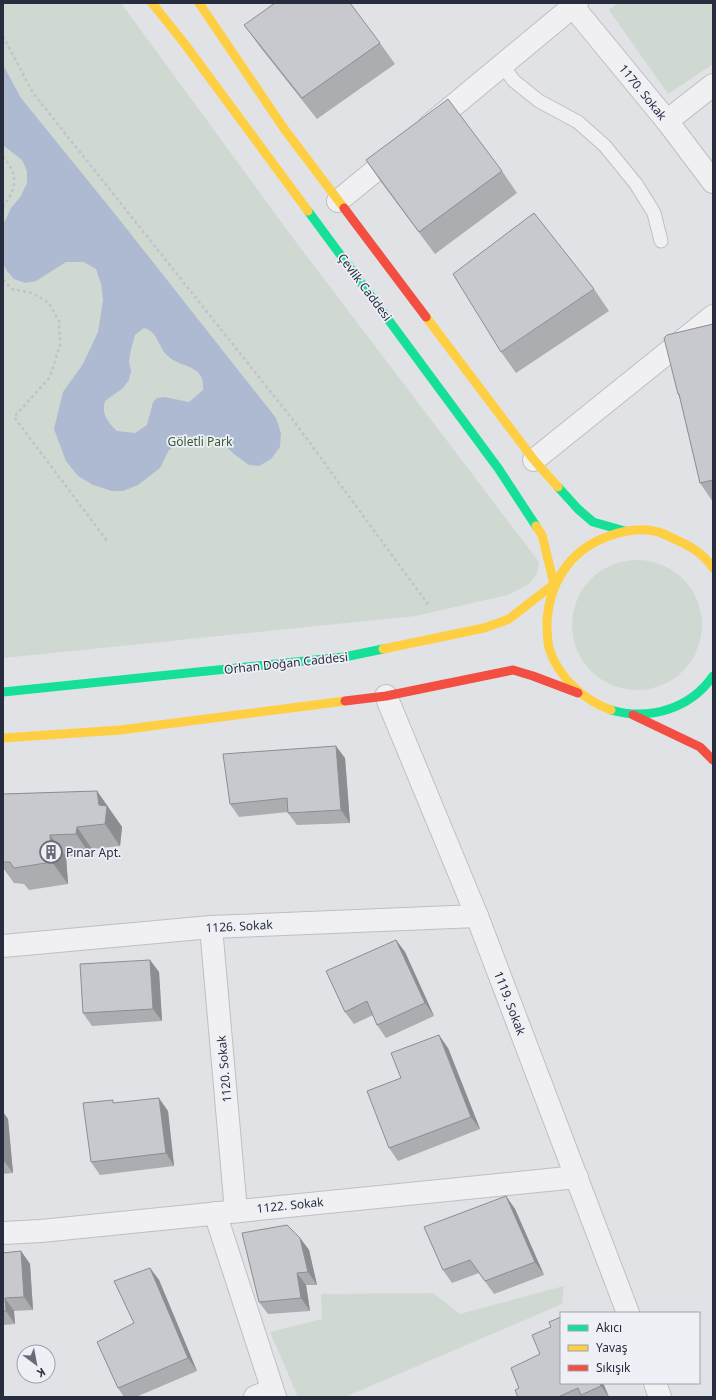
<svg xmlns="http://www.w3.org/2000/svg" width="716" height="1400" font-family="'Noto Sans',sans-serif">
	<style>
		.green { fill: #cfd9d1 }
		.water { fill: #aebad2; fill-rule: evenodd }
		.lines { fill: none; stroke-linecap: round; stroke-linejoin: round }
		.lane-casing { stroke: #bdbfc3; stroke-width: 15 }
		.street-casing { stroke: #bdbfc3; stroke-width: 24 }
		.path { stroke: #c2c3c9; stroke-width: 2.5; stroke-dasharray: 3 3; stroke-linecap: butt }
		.lane { stroke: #f0f0f2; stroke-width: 13 }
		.street { stroke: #f0f0f2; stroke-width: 22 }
		.fast { stroke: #16e098; stroke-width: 9 }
		.slow { stroke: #ffcf43; stroke-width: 9 }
		.jam { stroke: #f24e42; stroke-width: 9 }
		.wall { fill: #acadb1 }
		.shaded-wall { fill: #8c8d90 }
		.building { fill: #c8c9ce; stroke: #8c8d90 }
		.labels { text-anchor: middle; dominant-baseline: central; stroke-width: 3.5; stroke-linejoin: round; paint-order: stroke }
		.street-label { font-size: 12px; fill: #272c3f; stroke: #eef0f6 }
		.park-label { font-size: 12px; fill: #365b34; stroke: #eef0f6 }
		.poi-label { font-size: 12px; fill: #272c3f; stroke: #eef0f6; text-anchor: start }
	</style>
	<rect width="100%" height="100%" fill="#e0e2e6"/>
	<g class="green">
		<path d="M3 3H121L290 234 539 562 537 574 529 584 508 595 415 616 3 658Z"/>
		<path d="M618 3H713V64L668 94 609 10Z"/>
		<circle cx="637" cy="625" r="65"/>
		<path d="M564 1286 562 1304 345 1397H298L270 1332 322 1319 321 1294 433 1293 460 1314Z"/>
	</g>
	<path class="water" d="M3 65 21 98 119 219 276 418 281 433 280 447 271 459 259 466 249 465 234 454 219 440 203 435 188 437 169 450 160 468 138 485 123 491H112L93 485 78 476 66 461 54 429 63 392 83 364 98 332 103 300 101 284 96 269 84 262H66L36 281 25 283 14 279 7 271 3 263V225L11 208 21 196 27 183V171L22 160 3 145ZM144 328C158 331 158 348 168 356 181 369 205 363 203 390L189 402 164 397 157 398 153 402 147 425 135 433 117 431C108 422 101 414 105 401L123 388 129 380 131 371 129 361 131 349 135 335Z"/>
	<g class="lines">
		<g class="lane-casing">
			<path id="lane" d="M502 65 514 81 539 101 578 122 605 146 636 184 654 213 661 241"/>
		</g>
		<g class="street-casing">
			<g id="street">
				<path d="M570 3 667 121 713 182"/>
				<path d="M667 121 713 85"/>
				<path d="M430 125 577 3"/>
				<path d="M338 201 398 152"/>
				<path d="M534 460 713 316"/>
				<path d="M386 696 477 916 628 1313"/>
				<path d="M211 927 236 1211"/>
				<path d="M3 946 211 927 477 916"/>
				<path d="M215 1213 275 1397"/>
				<path d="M3 1233 41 1231 577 1177"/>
				<path d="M655 1383 660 1397"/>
				<path d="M255 1397 272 1390"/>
			</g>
		</g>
		<g class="path">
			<path d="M3 36 33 93 293 420 430 607"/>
			<path d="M3 156C19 177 17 186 3 207"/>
			<path d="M3 280 12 289 32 293 49 303 59 321 60 345 50 377 14 417 108 542"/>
		</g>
		<use href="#lane" class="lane"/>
		<use href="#street" class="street"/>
		<g class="fast">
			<path d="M308 211 498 468 536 526"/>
			<path d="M558 487 578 509 593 522 625 531"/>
			<path d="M3 692 344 657 383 649"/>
			<path d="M611 710C649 721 690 709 713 676"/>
		</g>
		<g class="slow">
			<path d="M152 3 184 43 308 211"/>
			<path d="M199 3 285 130 344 208"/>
			<path d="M426 317 534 460 558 487"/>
			<path d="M383 649 484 628 509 619 554 584 542 535 536 526"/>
			<path d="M611 710C583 700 558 677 549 648 547 639 547 630 547 620 550 583 569 552 604 538 620 531 641 527 658 532 663 533 668 536 672 538 689 545 703 553 713 568"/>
			<path d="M3 738 120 730 345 701"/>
		</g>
		<g class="jam">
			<path d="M344 208 426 317"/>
			<path d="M345 701 386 696 513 670 533 676 578 693"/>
			<path d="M633 715 700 747 713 760"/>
		</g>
	</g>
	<g class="wall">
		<path d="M244 25 380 43 395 64 317 119 260 47Z"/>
		<path d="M366 160 502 171 517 193 435 254 381 182Z"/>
		<path d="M594 289 609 311 516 373 501 352Z"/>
		<path d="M713 324V502L700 483 680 398 678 394Z"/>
		<path d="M345 758 350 823 297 825 288 813V812L239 817 230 804Z"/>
		<path d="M97 791 122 827 120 846 92 849 91 856H66L68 884 29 890 24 884 14 883 3 868V794Z"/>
		<path d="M396 940 405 952 434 1016 386 1038 377 1025 373 1015 354 1024 345 1012Z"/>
		<path d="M150 960 159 972 162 1021 92 1026 83 1013Z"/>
		<path d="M448 1048 480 1129 398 1161 389 1148 401 1078Z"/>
		<path d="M168 1111 174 1166 100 1175 91 1162Z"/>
		<path d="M3 1112 8 1119 13 1173 3 1174Z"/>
		<path d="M506 1196 515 1209 544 1275 494 1294 479 1273 452 1283 443 1270Z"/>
		<path d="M300 1238 309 1250 317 1285H306L310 1311 268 1314 259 1302Z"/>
		<path d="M21 1251 30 1264 33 1310 14 1311 15 1324 3 1325V1253Z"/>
		<path d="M150 1268 159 1280 197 1371 136 1397H124L118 1388 134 1323Z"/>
		<path d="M561 1317V1383H603L609 1397H518L540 1354 551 1327Z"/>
	</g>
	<g class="shaded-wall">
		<path d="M336 746 345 758 350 823 341 810Z"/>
		<path d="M97 791 122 827 120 846 105 824 99 805Z"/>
		<path d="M77 827 92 849 91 856 76 834Z"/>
		<path d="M50 835 66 856 68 884 52 862Z"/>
		<path d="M396 940 405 952 434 1016 425 1003Z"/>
		<path d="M150 960 159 972 162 1021 153 1009Z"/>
		<path d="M439 1035 448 1048 480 1129 471 1117Z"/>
		<path d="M159 1098 168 1111 174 1166 166 1153Z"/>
		<path d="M3 1112 8 1119 13 1173 4 1161 3 1149Z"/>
		<path d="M506 1196 515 1209 544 1275 535 1262Z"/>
		<path d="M300 1238 309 1250 317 1285 308 1272Z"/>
		<path d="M21 1251 30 1264 33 1310 24 1297Z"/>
		<path d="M150 1268 159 1280 197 1371 188 1358Z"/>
		<path d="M297 1273 306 1285 310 1311 301 1298Z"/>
		<path d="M5 1298 14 1311 15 1324 6 1311Z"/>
		<path d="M600 1383H603L609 1397 601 1386Z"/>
	</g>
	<g class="building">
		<path d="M275 3H350L380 43 302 98 244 25Z"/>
		<path d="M448 99 502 171 419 232 366 160Z"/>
		<path d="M534 213 594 289 501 352 453 274Z"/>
		<path d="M713 324V480L700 483 679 394H678L664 338 667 335Z"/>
		<path d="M336 746 341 810 288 813 287 798 230 804 223 754Z"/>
		<path d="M97 791 99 805 107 806 105 824 77 827 76 834 50 835 52 862 14 868 10 862H3V794Z"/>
		<path d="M396 940 425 1003 377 1025 367 1001 345 1012 326 971Z"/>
		<path d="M150 960 153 1009 83 1013 80 964Z"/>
		<path d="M439 1035 471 1117 389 1148 367 1091 401 1078 391 1053Z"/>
		<path d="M159 1098 166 1153 91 1162 83 1103 113 1100V1103Z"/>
		<path d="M3 1149 4 1161H3Z"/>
		<path d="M506 1196 535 1262 485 1281 470 1260 443 1270 424 1227Z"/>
		<path d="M287 1225 300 1238 308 1272 297 1273 301 1298 259 1302 242 1233Z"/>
		<path d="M21 1251 24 1297 5 1298 6 1311H3V1253Z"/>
		<path d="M150 1268 188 1358 118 1388 97 1342 134 1323 114 1281Z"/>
		<path d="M561 1317V1383H600L601 1386 581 1395 578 1388 558 1397H518L515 1390 519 1388 511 1368 540 1354 532 1335 551 1327 549 1322Z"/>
	</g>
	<defs>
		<g id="building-ring" transform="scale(1.15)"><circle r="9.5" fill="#eef0f6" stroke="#686c79" stroke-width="1.5"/><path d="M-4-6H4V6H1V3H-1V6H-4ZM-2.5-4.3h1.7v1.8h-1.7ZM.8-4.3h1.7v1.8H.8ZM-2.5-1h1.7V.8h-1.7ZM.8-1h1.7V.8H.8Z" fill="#686c79"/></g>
	</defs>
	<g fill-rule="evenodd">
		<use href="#building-ring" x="51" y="852"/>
	</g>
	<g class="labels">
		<g class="street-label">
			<text transform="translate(643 92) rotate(51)">1170. Sokak</text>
			<text transform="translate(365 287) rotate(53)">Çevlik Caddesi</text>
			<text transform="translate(286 663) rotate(-6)">Orhan Doğan Caddesi</text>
			<text transform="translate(239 926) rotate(-3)">1126. Sokak</text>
			<text transform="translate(510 1003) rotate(69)">1119. Sokak</text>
			<text transform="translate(224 1069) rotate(-95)">1120. Sokak</text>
			<text transform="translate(290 1205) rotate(-6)">1122. Sokak</text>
		</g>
		<g class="park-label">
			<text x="200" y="441">Göletli Park</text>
		</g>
		<g class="poi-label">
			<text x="66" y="852">Pınar Apt.</text>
		</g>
	</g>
	<rect width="716" height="1400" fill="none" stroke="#272c3f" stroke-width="8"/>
	<rect x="560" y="1312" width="140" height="72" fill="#eef0f6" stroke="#9ea2ad"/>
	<rect x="568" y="1325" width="20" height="6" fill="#16e098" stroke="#9ea2ad"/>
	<text x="596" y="1332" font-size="12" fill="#272c3f">Akıcı</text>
	<rect x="568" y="1345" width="20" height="6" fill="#ffcf43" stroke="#9ea2ad"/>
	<text x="596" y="1352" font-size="12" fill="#272c3f">Yavaş</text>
	<rect x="568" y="1365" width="20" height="6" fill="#f24e42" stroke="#9ea2ad"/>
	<text x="596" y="1372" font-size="12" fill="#272c3f">Sıkışık</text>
	<g transform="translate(36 1364) rotate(148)"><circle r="19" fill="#eef0f6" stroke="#9ea2ad"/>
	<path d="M0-3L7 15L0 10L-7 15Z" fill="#686c79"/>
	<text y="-6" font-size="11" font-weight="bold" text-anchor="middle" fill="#272c3f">K</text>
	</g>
</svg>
